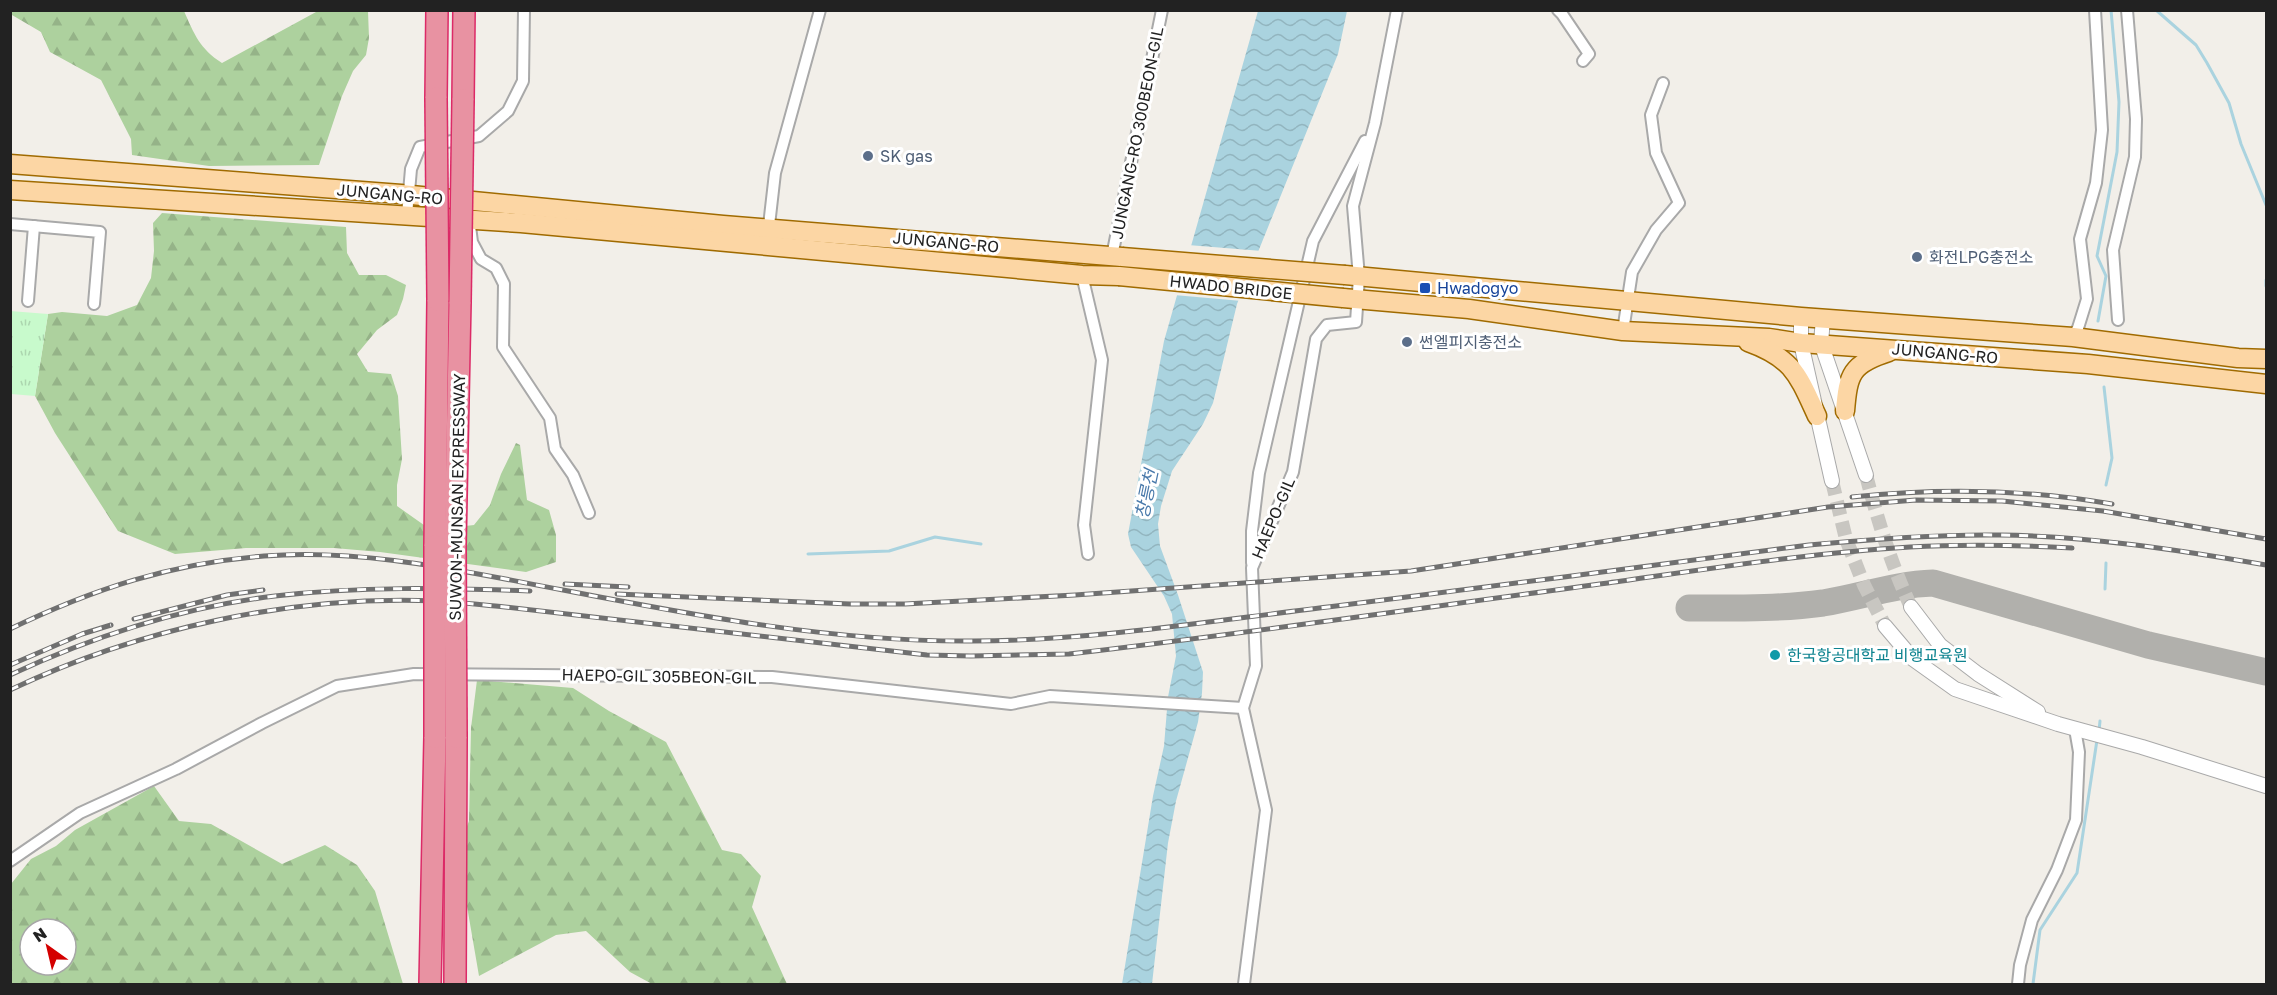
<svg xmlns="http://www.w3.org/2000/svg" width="2277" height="995" font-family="'Golos Text','Noto Sans KR',sans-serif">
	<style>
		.forest { fill: url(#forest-firs); fill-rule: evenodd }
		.park { fill: url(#park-tufts) }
		.water { fill: url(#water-waves) }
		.pier { fill: #f2efe9 }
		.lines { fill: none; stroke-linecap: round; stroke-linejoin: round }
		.stream { stroke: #aad3df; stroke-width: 3 }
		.taxiway { stroke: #b1b0ac; stroke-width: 27 }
		.tertiary-tunnel { stroke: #c8c6c1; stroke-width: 14; stroke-dasharray: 14 7; stroke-linecap: butt }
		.minor-casing { stroke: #a9a9a9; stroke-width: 14 }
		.tertiary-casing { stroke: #a9a9a9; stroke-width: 16 }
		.primary-casing { stroke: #a06b00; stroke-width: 21 }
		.motorway-casing { stroke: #dc2a67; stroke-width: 24 }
		.minor { stroke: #fff; stroke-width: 10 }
		.tertiary { stroke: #fff; stroke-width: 14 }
		.primary { stroke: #fcd6a4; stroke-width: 18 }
		.motorway { stroke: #e892a2; stroke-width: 21 }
		.rail-casing { stroke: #707070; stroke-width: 5 }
		.rail { stroke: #fff; stroke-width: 3; stroke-dasharray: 9; stroke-linecap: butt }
		.primary-bridge-casing { stroke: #a06b00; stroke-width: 21; stroke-linecap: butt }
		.motorway-bridge-casing { stroke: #dc2a67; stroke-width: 24; stroke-linecap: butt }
		.primary-bridge { stroke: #fcd6a4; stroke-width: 18 }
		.motorway-bridge { stroke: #e892a2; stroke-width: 21 }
		.service-dot { fill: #5c6f8a; stroke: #fff; stroke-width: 2 }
		.transit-dot { fill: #1a4fb4; stroke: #fff; stroke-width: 2 }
		.culture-dot { fill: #0f9aa8; stroke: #fff; stroke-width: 2 }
		.labels { text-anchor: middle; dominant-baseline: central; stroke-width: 6; stroke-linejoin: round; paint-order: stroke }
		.street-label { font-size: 16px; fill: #222; stroke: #fff }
		.service-label { font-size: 16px; fill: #4e5e75; stroke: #fff; text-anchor: start }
		.transit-label { font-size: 16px; fill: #164399; stroke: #fff; text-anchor: start }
		.culture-label { font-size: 16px; fill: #0d838f; stroke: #fff; text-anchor: start }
		.water-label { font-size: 18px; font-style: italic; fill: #4a7aab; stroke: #fff }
	</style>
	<defs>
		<pattern id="forest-firs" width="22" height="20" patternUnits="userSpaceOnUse" patternTransform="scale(1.5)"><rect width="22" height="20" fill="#add19e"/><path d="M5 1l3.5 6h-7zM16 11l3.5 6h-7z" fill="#95b388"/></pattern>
		<pattern id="park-tufts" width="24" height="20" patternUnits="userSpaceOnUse" patternTransform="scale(1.5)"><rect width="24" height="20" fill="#c8facc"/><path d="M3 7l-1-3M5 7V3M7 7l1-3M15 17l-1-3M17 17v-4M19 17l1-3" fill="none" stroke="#acd6af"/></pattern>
		<pattern id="water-waves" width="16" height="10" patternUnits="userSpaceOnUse" patternTransform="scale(1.5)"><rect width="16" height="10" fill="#aad3df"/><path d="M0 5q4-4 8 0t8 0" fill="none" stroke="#92b5bf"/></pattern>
	</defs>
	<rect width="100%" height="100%" fill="#f2efe9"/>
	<g class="forest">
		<path d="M11 10 184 11C194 34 200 49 222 63L316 12 368 11 369 38 366 55 353 71 342 96 319 165 209 166 132 155 131 139 101 80 50 52 41 32 12 15Z"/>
		<path d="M162 213 346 227 347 253 359 275H386L406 285 403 299 397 315 377 330 357 354 368 372 391 374 398 396 402 459 397 485V506L431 530 474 525 490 505 501 474 516 443 520 445 527 500 549 510 556 535V562L526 572 380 552 334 548H246L175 554 118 531 55 433 35 396 48 314 62 312 107 316 137 305 151 278 154 251 153 223Z"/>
		<path d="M477 680 573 688 609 711 666 742 722 850 741 854 761 876 752 907 787 984H652L630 972 586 931 556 935 479 976 463 883 462 840 469 821 471 728Z"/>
		<path d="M154 786 179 821 211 824 282 864 325 845 357 865 375 891 403 984H11V884L31 859 56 846 75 830ZM30 929H66V965H30Z"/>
	</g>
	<path class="park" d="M10 311 48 314 35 396 11 394Z"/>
	<path class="water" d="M1258 11H1347L1338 54 1237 304 1213 403 1203 424 1172 471 1161 506 1158 524 1160 546 1178 595 1203 672 1202 693 1198 722 1176 801 1168 843 1152 984H1122L1153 796 1164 746 1168 697 1176 656 1172 614 1164 596 1131 547 1128 534 1164 341Z"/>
	<path class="pier" d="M1188 245 1262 251 1242 301 1174 295Z"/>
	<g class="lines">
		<g class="stream">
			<path d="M2156 10 2196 45 2207 63 2229 103 2241 144 2266 205"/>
			<path d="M2266 280V286"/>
			<path d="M2098 321 2106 276 2097 256 2117 152 2119 102 2111 10"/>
			<path d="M2104 387 2112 458 2106 485"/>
			<path d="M808 554 889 551 935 537 981 544"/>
			<path d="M2105 589 2106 563"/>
			<path d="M2099 731 2100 721"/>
			<path d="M2033 984 2040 930 2077 873 2097 740"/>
		</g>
		<path class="taxiway" d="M1689 608C1733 608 1779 609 1823 603 1860 597 1896 584 1933 583L2148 645 2266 672"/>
		<g class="tertiary-tunnel">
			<path d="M1866 475C1878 521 1891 564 1911 607"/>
			<path d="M1832 481 1846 539 1864 585 1885 626"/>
		</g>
		<g class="minor-casing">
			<g id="minor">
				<path d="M1558 10 1562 14 1589 54 1583 61"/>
				<path d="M407 215 411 169 420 147 479 136 508 111 523 81 524 10"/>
				<path d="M10 224 100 232 94 304"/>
				<path d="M470 226 472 242 481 259 496 268 504 284 503 347 550 418 555 449 573 475 589 513"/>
				<path d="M768 234 775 173 820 10"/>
				<path d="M1112 256 1162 10"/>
				<path d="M1082 275 1102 360 1084 525 1088 554"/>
				<path d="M28 301 34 226"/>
				<path d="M2118 320 2113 250 2135 157 2136 119 2127 10"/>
				<path d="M1623 331 1632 272 1656 230 1679 203 1656 153 1651 115 1663 83"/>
				<path d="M2073 337 2078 328 2087 299 2080 239 2096 183 2102 130 2095 10"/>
				<path d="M1252 563V531L1259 473 1313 241 1365 141"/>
				<path d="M10 861 80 813 176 769 262 723 337 686 414 674 772 677 1011 704 1050 696 1243 708"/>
				<path d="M1244 984 1266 810 1243 708 1256 666 1252 568 1293 472 1316 339 1327 325 1356 322 1359 277 1353 206 1375 123 1397 10"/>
				<path d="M2018 984 2020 965 2032 920 2057 870 2076 820 2079 752 2075 729"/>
			</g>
		</g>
		<g class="tertiary-casing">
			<g id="tertiary">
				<path d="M1801 317V343L1832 481"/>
				<path d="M1823 318 1821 343 1866 475"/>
				<path d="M1911 607 1940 645 1978 674 2038 712"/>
				<path d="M1885 626 1913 659 1955 689 2058 724 2142 747 2266 786"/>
			</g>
		</g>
		<g class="primary-casing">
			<g id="primary">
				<path d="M10 164 401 194 723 225 1122 257"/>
				<path d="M10 190 521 223 1082 275 1119 276"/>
				<path d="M1345 275 1801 317 2073 337 2238 358 2266 359"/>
				<path d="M1343 298 1469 309 1623 331 1769 338 1801 343 2088 364 2266 384"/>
				<path d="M1748 342C1793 358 1798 375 1817 416"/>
				<path d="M1845 411C1848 374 1851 364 1889 352"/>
			</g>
		</g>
		<g class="motorway-casing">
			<g id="motorway">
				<path d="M436 98 437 10"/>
				<path d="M463 100 464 10"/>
				<path d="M435 546 438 300"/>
				<path d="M455 546 460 302"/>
				<path d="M430 984 435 737"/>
				<path d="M455 984 456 737"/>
			</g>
		</g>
		<use href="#minor" class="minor"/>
		<use href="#tertiary" class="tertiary"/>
		<use href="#primary" class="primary"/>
		<use href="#motorway" class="motorway"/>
		<g class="rail-casing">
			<g id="rail">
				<path d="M1852 497C1938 488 2026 489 2112 504"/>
				<path d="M565 584 628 587"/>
				<path d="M617 594 850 604H905L1075 595 1411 571 1828 507 1916 500 2002 501 2103 511 2266 539"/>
				<path d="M134 619 227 595 263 590"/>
				<path d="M10 629C93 589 172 563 264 556 364 548 466 572 563 590 698 616 834 642 972 641 1094 641 1215 620 1336 606 1494 586 1651 566 1809 545 1872 539 1936 534 2000 535 2089 536 2179 550 2266 565"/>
				<path d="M10 665 82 634 111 625"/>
				<path d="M10 675C94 636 184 607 275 596 360 586 445 588 530 591"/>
				<path d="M10 690C140 628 293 595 436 601 459 602 482 605 505 607L927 655 971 656 1069 654C1249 633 1428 607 1608 583 1708 569 1809 553 1910 547 1964 544 2018 545 2072 548"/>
			</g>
		</g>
		<use href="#rail" class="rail"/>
		<g class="primary-bridge-casing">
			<g id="primary-bridge">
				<path d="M1122 257 1345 275"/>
				<path d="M1119 276 1343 298"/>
			</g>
		</g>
		<g class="motorway-bridge-casing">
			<g id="motorway-bridge">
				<path d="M436 98 438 300"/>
				<path d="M460 302 463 100"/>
				<path d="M435 546V737"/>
				<path d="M455 546 456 737"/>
			</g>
		</g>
		<use href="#primary-bridge" class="primary-bridge"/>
		<use href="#motorway-bridge" class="motorway-bridge"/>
	</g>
	<g class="service-dot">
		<circle cx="868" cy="156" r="6"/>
		<circle cx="1917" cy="257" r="6"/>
		<circle cx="1407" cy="342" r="6"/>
	</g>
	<rect class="transit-dot" x="1419" y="282" width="12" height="12" rx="3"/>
	<circle class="culture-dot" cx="1775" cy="655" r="6"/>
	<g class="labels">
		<g class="street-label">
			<text transform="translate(1137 133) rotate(-79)">JUNGANG-RO 300BEON-GIL</text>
			<text transform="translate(390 194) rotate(5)">JUNGANG-RO</text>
			<text transform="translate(946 242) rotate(5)">JUNGANG-RO</text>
			<text transform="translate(1231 287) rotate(6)">HWADO BRIDGE</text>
			<text transform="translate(1945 353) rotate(5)">JUNGANG-RO</text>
			<text transform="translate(457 497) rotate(-89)">SUWON-MUNSAN EXPRESSWAY</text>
			<text transform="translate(1273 518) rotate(-67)">HAEPO-GIL</text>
			<text transform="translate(659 676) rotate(1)">HAEPO-GIL 305BEON-GIL</text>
		</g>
		<g class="service-label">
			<text x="880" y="156">SK gas</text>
			<text x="1929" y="257">화전LPG충전소</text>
			<text x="1419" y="342">썬엘피지충전소</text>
		</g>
		<g class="transit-label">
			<text x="1437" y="288">Hwadogyo</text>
		</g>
		<g class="culture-label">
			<text x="1787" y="655">한국항공대학교 비행교육원</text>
		</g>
		<g class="water-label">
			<text transform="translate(1146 494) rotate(-78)">창릉천</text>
		</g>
	</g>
	<rect width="2277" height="995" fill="none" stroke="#222222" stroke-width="24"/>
	<g transform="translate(48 947) rotate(326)"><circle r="28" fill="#ffffff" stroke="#a7a7a7" stroke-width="1.5"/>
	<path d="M0-4.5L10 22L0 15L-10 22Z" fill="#d40000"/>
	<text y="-9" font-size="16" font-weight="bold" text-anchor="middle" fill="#222222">N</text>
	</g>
</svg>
